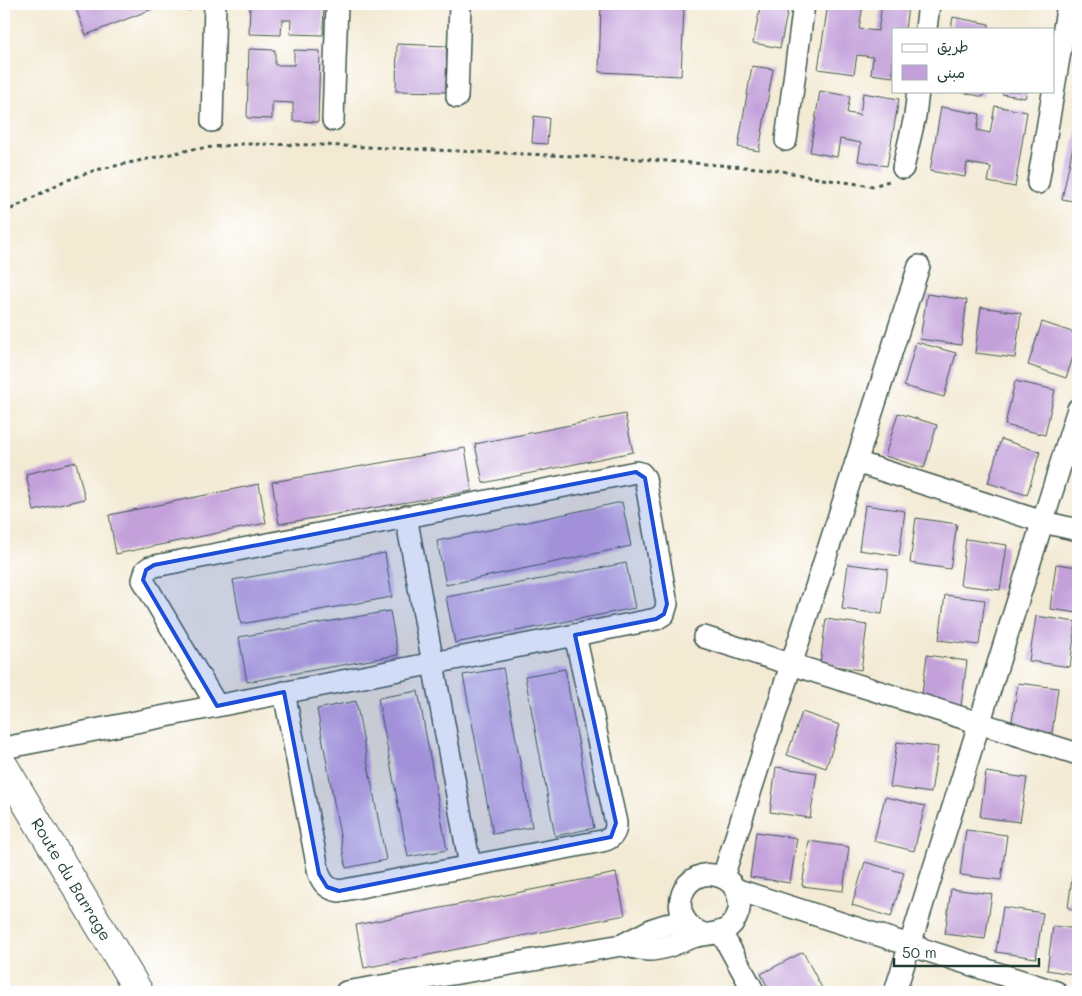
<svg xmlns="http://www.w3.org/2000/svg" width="1082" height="996" font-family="Mali,'Playpen Sans Arabic',sans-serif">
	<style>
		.building { fill: #c3a0da }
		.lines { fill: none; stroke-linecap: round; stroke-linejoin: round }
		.street-casing { stroke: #3f574c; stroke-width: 24 }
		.secondary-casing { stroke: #3f574c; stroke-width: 30 }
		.path { stroke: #3f574c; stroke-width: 3; stroke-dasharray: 4 4; stroke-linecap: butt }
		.street { stroke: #fff; stroke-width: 21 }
		.secondary { stroke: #fff; stroke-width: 28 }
		.marked { fill: #1d4ed8; fill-opacity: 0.2; stroke: #1d4ed8; stroke-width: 4; stroke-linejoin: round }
		.labels { text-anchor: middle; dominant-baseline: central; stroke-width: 4; stroke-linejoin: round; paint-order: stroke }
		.street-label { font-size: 16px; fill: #1f3d34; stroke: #fff }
	</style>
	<rect width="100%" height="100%" fill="#fff"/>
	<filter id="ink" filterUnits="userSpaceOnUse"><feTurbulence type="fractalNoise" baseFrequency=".02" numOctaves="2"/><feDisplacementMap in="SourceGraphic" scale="10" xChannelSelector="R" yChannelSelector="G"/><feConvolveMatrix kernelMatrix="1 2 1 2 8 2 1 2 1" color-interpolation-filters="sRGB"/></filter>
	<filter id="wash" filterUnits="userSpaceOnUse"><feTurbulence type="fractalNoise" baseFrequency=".0096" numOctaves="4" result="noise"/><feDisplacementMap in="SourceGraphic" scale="20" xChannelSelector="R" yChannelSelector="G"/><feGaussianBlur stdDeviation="1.12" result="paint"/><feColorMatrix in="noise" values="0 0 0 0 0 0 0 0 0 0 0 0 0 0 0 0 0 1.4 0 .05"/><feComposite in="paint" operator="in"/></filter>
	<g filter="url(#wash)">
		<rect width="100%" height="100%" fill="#f3ead4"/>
		<g id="blocks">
			<g class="building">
				<path d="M81 4H165L86 35 75 6Z"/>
				<path d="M186 4H199L189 11Z"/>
				<path d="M250 4H324L323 35 290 34 291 20H282L281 35 249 34Z"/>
				<path d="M761 4H789L780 48 753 43Z"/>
				<path d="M828 4 863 5 859 29 878 31 882 4 908 7 905 29H893V77L871 74 873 57 857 55 854 74 818 69Z"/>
				<path d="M601 5 684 8 681 76 599 72Z"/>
				<path d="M953 17 989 24V29H951Z"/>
				<path d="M397 44 447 46 446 92 396 91Z"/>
				<path d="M249 49 275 50V65H294V50L320 51 318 122 293 121V103L272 102V119L247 118Z"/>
				<path d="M752 66 773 69 759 151 738 147Z"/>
				<path d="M820 91 850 96 847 113 860 115 863 93 899 99 887 166 858 161 861 143 840 139 837 157 810 152Z"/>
				<path d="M958 91H984L983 97Z"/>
				<path d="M1002 91H1027L1025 98 1002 94Z"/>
				<path d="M995 106 1027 112 1015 187 988 182 991 167 967 163 965 177 930 171 941 107 980 114 977 130 990 133Z"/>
				<path d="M534 116 549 118 547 144 532 143Z"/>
				<path d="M1077 127H1078V202L1062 199Z"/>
				<path d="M927 294 967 300 961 345 920 339Z"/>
				<path d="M981 307 1021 313 1015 358 975 353Z"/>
				<path d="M1042 322 1078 334V342L1066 378 1028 365Z"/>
				<path d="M916 342 956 353 944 397 904 386Z"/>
				<path d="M1015 381 1055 390 1045 435 1005 425Z"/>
				<path d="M898 413 937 425 924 468 885 456Z"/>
				<path d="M625 414 633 452 483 483 475 444Z"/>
				<path d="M1001 439 1040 452 1027 495 988 483Z"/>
				<path d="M465 448 472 491 279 524 272 482Z"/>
				<path d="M76 462 85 499 34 511 26 474Z"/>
				<path d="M259 484 266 523 116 554 109 515Z"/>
				<path d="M622 502 631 546 446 585 437 541Z"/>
				<path d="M865 505 905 511 899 556 859 550Z"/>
				<path d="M916 518 957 524 950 569 910 563Z"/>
				<path d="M966 539 1007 545 1000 590 960 585Z"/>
				<path d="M385 553 392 597 241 624 233 580Z"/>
				<path d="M626 563 635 608 455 643 446 597Z"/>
				<path d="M848 564 888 569 882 614 842 609Z"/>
				<path d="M1056 564 1078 567V613L1050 609Z"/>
				<path d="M945 595 985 600 979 645 939 640Z"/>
				<path d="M390 611 398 655 247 682 239 637Z"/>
				<path d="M1036 616 1076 622 1070 667 1029 661Z"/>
				<path d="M826 619 867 625 861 670 820 664Z"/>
				<path d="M927 655 967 661 961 706 921 701Z"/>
				<path d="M503 668 532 827 493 834 463 675Z"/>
				<path d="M565 669 594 828 555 836 525 676Z"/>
				<path d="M1018 683 1058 688 1052 733 1011 727Z"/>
				<path d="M418 691 447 850 408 857 378 698Z"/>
				<path d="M356 701 386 860 346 868 317 709Z"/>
				<path d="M802 712 840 725 826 768 787 755Z"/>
				<path d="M897 742 938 747 931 793 890 787Z"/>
				<path d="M776 767 817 773 810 818 770 812Z"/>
				<path d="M986 772 1027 778 1020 822 980 817Z"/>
				<path d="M885 797 925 806 914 851 874 841Z"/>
				<path d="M966 830 1007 835 1001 880 960 875Z"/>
				<path d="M756 832 797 838 790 883 750 877Z"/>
				<path d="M809 841 849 847 843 891 802 886Z"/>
				<path d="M865 862 904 873 891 917 852 905Z"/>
				<path d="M1074 863 1078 864V910L1068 908Z"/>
				<path d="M616 873 625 915 364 968 356 925Z"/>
				<path d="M951 889 992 894 985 939 945 934Z"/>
				<path d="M1003 907 1043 913 1036 958 996 952Z"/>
				<path d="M1053 926 1078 929V975L1047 970Z"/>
				<path d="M803 952 824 992H770L761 974Z"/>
			</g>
		</g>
	</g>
	<g filter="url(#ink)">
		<use href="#blocks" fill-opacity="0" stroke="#3f574c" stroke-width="1"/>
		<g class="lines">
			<g class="street-casing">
				<g id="street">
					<path d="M926 29 929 4"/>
					<path d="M457 97 460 4"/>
					<path d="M333 120 337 4"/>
					<path d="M212 121 215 4"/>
					<path d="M786 140 804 4"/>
					<path d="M903 168 915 116 918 91"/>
					<path d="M1038 183 1068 4"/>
					<path d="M856 462 1043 522 1078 530"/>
					<path d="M406 516 470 866"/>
					<path d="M704 637 1078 754"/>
					<path d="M284 692 319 874C323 884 328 889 339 891L602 841C612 839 616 833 616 823L575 635"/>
					<path d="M4 748 656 619 664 614 667 604 645 478 641 473 636 472 150 567 146 570 143 580 217 706"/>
					<path d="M723 877 919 266"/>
					<path d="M735 889 1056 992"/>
					<path d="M721 932 754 992"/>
					<path d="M622 945C631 947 640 950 649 950 663 950 679 942 693 937 702 934 710 935 719 932 734 928 743 911 738 896 736 887 729 880 721 877 683 862 661 919 704 934"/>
					<path d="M346 992 622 945 653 929 684 919"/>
					<path d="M895 992 1078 409"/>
				</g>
			</g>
			<g class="secondary-casing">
				<path id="secondary" d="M4 766 139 992"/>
			</g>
			<path class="path" d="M4 213 62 182 96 170 194 149 242 144 321 145 640 159 771 169 822 179 873 186 889 181"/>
			<use href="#street" class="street"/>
			<use href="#secondary" class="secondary"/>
		</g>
	</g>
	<path class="marked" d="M636 472 645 478 667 604 664 614 656 619 575 635 616 823 611 837 339 891 327 887 319 874 284 692 217 706 143 580 146 570 154 565Z"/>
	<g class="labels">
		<g class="street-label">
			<text transform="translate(72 879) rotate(59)">Route du Barrage</text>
		</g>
	</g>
	<rect width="1082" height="996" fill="none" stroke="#fff" stroke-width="20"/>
	<rect x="892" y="28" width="162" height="65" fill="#ffffff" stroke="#a5b1ae"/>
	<rect x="902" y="44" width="25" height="8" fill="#ffffff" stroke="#a5b1ae"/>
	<text x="937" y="52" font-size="15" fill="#1f3d34">طريق</text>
	<rect x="902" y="65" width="25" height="15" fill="#c3a0da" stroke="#a5b1ae"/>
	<text x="937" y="78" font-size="15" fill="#1f3d34">مبنى</text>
	<path d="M894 958v8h145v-8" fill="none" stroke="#1f3d34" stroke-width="2.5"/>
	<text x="902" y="958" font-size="15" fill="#1f3d34" stroke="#ffffff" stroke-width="4" paint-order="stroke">50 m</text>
</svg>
